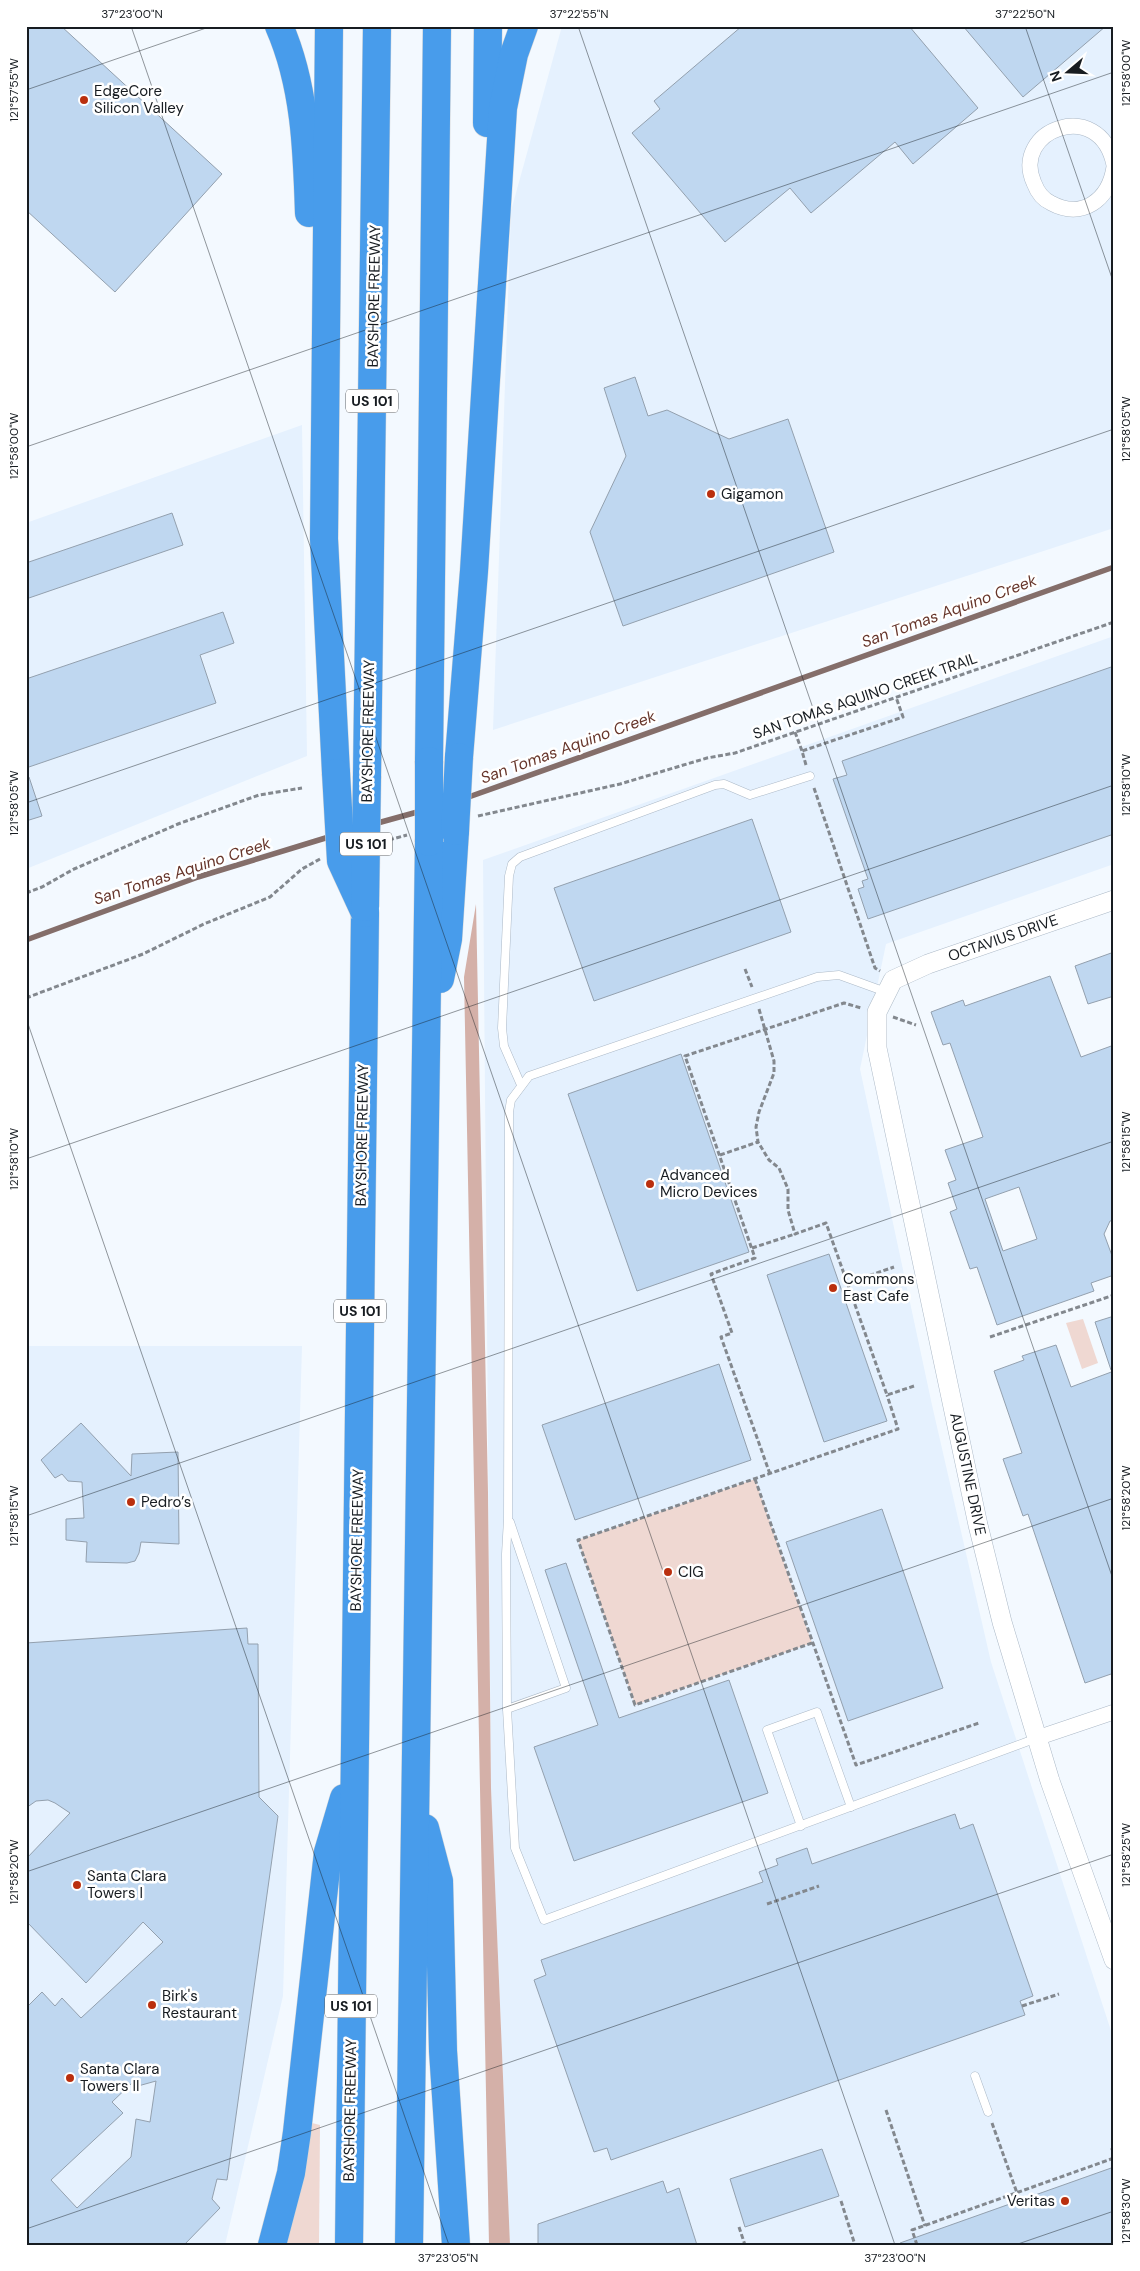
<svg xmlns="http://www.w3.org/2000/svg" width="1140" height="2271" font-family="'DM Sans',sans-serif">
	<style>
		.built { fill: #e5f1fe }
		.green { fill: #efd8d2 }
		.forest { fill: #d4b0a8 }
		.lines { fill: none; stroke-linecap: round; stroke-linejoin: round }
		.stream { stroke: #846e6a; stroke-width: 5.5 }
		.building { fill: #bfd7f0; stroke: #93a0ae; fill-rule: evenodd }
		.service-casing { stroke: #acb9c7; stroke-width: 9 }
		.minor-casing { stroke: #acb9c7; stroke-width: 16 }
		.tertiary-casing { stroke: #acb9c7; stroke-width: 20 }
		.motorway-casing { stroke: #d5d6d7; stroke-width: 29 }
		.path { stroke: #83888e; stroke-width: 3; stroke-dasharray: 5 2.5; stroke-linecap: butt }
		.service { stroke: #fff; stroke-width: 8 }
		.minor { stroke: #fff; stroke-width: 15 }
		.tertiary { stroke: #fff; stroke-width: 19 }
		.motorway { stroke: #489ceb; stroke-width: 28 }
		.motorway-bridge-casing { stroke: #d5d6d7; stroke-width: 29; stroke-linecap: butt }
		.motorway-bridge { stroke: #489ceb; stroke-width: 28 }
		.ticks { fill: none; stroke: #171c21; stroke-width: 1; stroke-opacity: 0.45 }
		.poi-dot { fill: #ba2f0e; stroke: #fff; stroke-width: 2 }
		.labels { text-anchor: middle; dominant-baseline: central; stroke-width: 5; stroke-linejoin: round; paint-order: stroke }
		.shield { fill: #fff; stroke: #5d6064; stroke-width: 1 }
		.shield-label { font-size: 14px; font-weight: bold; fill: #171c21 }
		.poi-label { font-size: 15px; fill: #171c21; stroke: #fff; text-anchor: start }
		.street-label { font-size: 15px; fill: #171c21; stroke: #fff }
		.water-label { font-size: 16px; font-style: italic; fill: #67362b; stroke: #fff }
		.neatline { fill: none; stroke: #171c21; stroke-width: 2 }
		.ticks-label { font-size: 12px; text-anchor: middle; fill: #171c21 }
	</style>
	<rect width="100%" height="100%" fill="#f3f9ff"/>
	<g class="built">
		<path d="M562 26H1114V528L493 730 511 211Z"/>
		<path d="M302 425 307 756 26 869V523Z"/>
		<path d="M1114 636V864L886 944 860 1069 932 1405 991 1662 1114 2040V2245H510L491 1788 483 860Z"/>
		<path d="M26 1346H302L283 1996 225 2245H26Z"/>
	</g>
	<g class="green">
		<path d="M1083 1319 1098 1363 1082 1369 1066 1323Z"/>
		<path d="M755 1479 812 1643 635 1705 578 1540Z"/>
		<path d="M312 2123 320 2125 319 2245H286Z"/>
	</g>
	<path class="forest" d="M476 904 488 1493 491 1788 510 2245H489L464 977Z"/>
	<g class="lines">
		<g class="stream">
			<path d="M463 799 1114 567"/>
			<path d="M374 824 421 811"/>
			<path d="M26 940 198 877 332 836"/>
		</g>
	</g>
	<g class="building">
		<path d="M26 26H61L222 174 115 292 26 210Z"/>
		<path d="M742 26H909L978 108 913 164 895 142 811 213 790 188 725 242 632 133 660 109 654 101Z"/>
		<path d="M963 26H1106L1023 97Z"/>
		<path d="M635 377 648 416 667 410 729 439 788 419 834 552 623 626 590 532 626 456 604 388Z"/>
		<path d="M172 513 183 545 26 599V563Z"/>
		<path d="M223 612 234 643 200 655 216 703 26 768V679Z"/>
		<path d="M1114 666V834L868 919 858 889 864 887 862 881 868 879 833 779 847 775 842 761Z"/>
		<path d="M29 777 42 816 26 821V778Z"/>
		<path d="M752 819 791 932 594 1001 554 888Z"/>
		<path d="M1114 952V996L1088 1004 1075 966Z"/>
		<path d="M1050 976 1081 1057 1114 1045V1220L1110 1221 1104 1234 1114 1261V1275L1091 1283 1094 1291 997 1325 977 1267 970 1269 950 1212 957 1209 948 1183 956 1180 945 1150 983 1137 950 1043 943 1045 931 1012 963 1000 965 1006ZM1019 1187 1037 1239 1003 1251 985 1199Z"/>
		<path d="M681 1054 749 1252 637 1291 568 1094Z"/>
		<path d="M829 1254 887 1421 824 1442 767 1275Z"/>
		<path d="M1114 1316V1369L1111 1370 1095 1322Z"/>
		<path d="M1056 1345 1071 1387 1114 1371V1673L1085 1683 1028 1514 1023 1516 1003 1459 1022 1453 994 1371 1024 1360 1022 1356Z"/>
		<path d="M719 1364 751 1460 575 1520 542 1425Z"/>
		<path d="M81 1423 131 1476 132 1454 178 1452 179 1544 141 1542 139 1553 135 1561 127 1563 86 1562 87 1542 66 1540V1519L84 1518 82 1482 68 1481 62 1474 55 1478 41 1460Z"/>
		<path d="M882 1509 943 1688 848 1721 786 1542Z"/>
		<path d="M566 1563 619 1718 729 1680 768 1793 574 1861 534 1747 598 1725 545 1570Z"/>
		<path d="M247 1628 248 1644H258L259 1797 278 1816 227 2180 217 2179 212 2199 220 2208 184 2245H26V2008L42 1992 55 2006 62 1998 81 2018 163 1942 143 1922 86 1983 26 1921V1859L70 1813 55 1803 48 1800 36 1801 26 1808V1643ZM134 2081 138 2086 156 2081 150 2122 136 2119 131 2157 77 2208 51 2180 123 2113 112 2102Z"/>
		<path d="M955 1814 960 1829 973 1824 1033 1996 1020 2001 1025 2015 611 2160 607 2148 594 2152 534 1980 546 1975 541 1960 763 1882 759 1872 778 1865 776 1859 807 1848 812 1864Z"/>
		<path d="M822 2149 839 2196 745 2227 730 2179Z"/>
		<path d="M1114 2167V2245H900V2243Z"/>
		<path d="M663 2181 667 2193 679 2188 697 2245H538V2224Z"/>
	</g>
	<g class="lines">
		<g class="service-casing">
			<g id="service">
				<path d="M886 992 839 975 817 977 529 1076 511 1100 509 1112 508 1519 506 1554 507 1709 515 1848 544 1920 1037 1738"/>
				<path d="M521 1085 504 1046 502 1028 509 876 512 864 520 857 715 785 724 784 750 795 810 776"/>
				<path d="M507 1709 566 1688 510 1522"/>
				<path d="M801 1826 767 1730 817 1712 851 1807"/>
				<path d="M975 2076 988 2112"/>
			</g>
		</g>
		<g class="minor-casing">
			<g id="minor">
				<path d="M1114 165C1100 96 1010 130 1034 183 1037 191 1042 199 1051 203 1082 220 1109 200 1114 167"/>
				<path d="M1037 1738 1114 1712"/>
			</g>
		</g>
		<g class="tertiary-casing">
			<path id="tertiary" d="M1114 900 928 964 893 980 877 1012V1048L978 1525 1002 1622 1050 1781 1114 1960"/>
		</g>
		<g class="motorway-casing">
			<g id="motorway">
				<path d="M279 26C305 85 307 150 309 213"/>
				<path d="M329 26 324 539 336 773"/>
				<path d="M487 123 488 26"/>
				<path d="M459 757 474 571 503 108 514 54 524 26"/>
				<path d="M429 761 437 26"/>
				<path d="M367 776 377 26"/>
				<path d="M440 979 448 939 455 831"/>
				<path d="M425 1828 439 1881 443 2051 456 2245"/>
				<path d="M272 2245 291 2173 297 2132 328 1852 344 1798"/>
				<path d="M349 2245 365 913"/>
				<path d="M409 2245 429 842"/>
			</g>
		</g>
		<g class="path">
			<path d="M795 732 802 751"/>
			<path d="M806 765 802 751 903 717 896 697"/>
			<path d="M814 788 875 968 880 971"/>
			<path d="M478 816 620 784 707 758 735 753 1114 622"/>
			<path d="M389 840 407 835"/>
			<path d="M26 893 42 887 74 869 178 824 259 795 302 788"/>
			<path d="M745 969 752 987"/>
			<path d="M26 998 143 954 204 924 270 897 302 869 320 859"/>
			<path d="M759 1009 774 1061V1073L759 1112 756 1127 758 1142 769 1160 779 1168 788 1189V1210L795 1234 826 1223 887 1395 914 1386"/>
			<path d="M893 1017 916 1025"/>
			<path d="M720 1155 758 1142"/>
			<path d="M752 1248 795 1234"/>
			<path d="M848 1283 894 1267"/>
			<path d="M990 1337 1114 1295"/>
			<path d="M770 1474 721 1337 732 1333 711 1274 755 1258 685 1056 844 1003 861 1008"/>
			<path d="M755 1479 856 1765 979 1723"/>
			<path d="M812 1643 635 1705 578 1540 898 1429 887 1395"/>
			<path d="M767 1904 819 1886"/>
			<path d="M1022 2006 1059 1994"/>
			<path d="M886 2110 925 2226"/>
			<path d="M992 2123 1017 2193"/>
			<path d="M1114 2148 1112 2149 1114 2154"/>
			<path d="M841 2201 855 2245"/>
			<path d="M739 2227 745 2245"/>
			<path d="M917 2245 912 2230 1114 2158"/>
		</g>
		<use href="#service" class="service"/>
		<use href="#minor" class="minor"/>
		<use href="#tertiary" class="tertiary"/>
		<use href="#motorway" class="motorway"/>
		<g class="motorway-bridge-casing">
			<g id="motorway-bridge">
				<path d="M429 761V842"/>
				<path d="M336 773 341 861 365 913"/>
				<path d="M455 831 459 757"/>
				<path d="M365 907 367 776"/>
			</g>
		</g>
		<use href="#motorway-bridge" class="motorway-bridge"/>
	</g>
	<path class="ticks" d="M131 26 895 2245M578 26 1114 1582M1025 26 1114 284M26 90 212 26M26 447 1114 72M26 803 1114 429M26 1018 449 2245M26 1159 1114 785M26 1516 1114 1141M26 1872 1114 1498M26 2229 1114 1854M1015 2245 1114 2211"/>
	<g class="poi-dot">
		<circle cx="84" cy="100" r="5"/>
		<circle cx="711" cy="494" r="5"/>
		<circle cx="650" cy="1184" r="5"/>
		<circle cx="833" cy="1288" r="5"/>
		<circle cx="131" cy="1502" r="5"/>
		<circle cx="668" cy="1572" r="5"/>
		<circle cx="77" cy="1885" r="5"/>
		<circle cx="152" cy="2005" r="5"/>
		<circle cx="70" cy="2078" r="5"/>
		<circle cx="1065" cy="2201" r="5"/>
	</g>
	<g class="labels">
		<g class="shield">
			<rect x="346" y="389.5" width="52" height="23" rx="4"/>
			<rect x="340" y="832.5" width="52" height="23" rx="4"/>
			<rect x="334" y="1299.5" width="52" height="23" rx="4"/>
			<rect x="325" y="1994.5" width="52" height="23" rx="4"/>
		</g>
		<g class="shield-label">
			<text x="372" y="401">US 101</text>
			<text x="366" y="844">US 101</text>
			<text x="360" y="1311">US 101</text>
			<text x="351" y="2006">US 101</text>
		</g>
		<g class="poi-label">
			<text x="94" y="91">EdgeCore<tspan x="94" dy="17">Silicon Valley</tspan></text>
			<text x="721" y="494">Gigamon</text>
			<text x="660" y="1175">Advanced<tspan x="660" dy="17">Micro Devices</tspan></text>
			<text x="843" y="1279">Commons<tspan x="843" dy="17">East Cafe</tspan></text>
			<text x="141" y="1502">Pedro’s</text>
			<text x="678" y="1572">CIG</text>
			<text x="87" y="1876">Santa Clara<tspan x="87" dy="17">Towers I</tspan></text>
			<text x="162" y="1996">Birk's<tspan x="162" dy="17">Restaurant</tspan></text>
			<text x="80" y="2069">Santa Clara<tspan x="80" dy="17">Towers II</tspan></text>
			<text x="1055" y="2201" text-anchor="end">Veritas</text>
		</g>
		<g class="street-label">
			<text transform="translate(374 296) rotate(-89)">BAYSHORE FREEWAY</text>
			<text transform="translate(865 696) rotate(-19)">SAN TOMAS AQUINO CREEK TRAIL</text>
			<text transform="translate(368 731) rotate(-89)">BAYSHORE FREEWAY</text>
			<text transform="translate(1003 938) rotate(-19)">OCTAVIUS DRIVE</text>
			<text transform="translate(362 1135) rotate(-89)">BAYSHORE FREEWAY</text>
			<text transform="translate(968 1474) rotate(78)">AUGUSTINE DRIVE</text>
			<text transform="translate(357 1540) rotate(-89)">BAYSHORE FREEWAY</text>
			<text transform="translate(350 2110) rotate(-89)">BAYSHORE FREEWAY</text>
		</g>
		<g class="water-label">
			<text transform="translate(949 611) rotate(-20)">San Tomas Aquino Creek</text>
			<text transform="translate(568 747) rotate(-20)">San Tomas Aquino Creek</text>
			<text transform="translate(182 871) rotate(-18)">San Tomas Aquino Creek</text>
		</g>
	</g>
	<rect width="1140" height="2271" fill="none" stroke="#ffffff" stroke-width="55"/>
	<g transform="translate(1068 72) rotate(251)" stroke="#ffffff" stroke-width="4" paint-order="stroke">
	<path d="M0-4L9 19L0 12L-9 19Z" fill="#171c21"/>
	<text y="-8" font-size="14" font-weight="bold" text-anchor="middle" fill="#171c21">N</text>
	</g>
	<rect x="28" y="28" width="1084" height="2216" class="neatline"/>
	<g class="ticks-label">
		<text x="132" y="18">37°23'00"N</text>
		<text x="579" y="18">37°22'55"N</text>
		<text x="1025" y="18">37°22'50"N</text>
		<text transform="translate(1126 73) rotate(-90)" y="4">121°58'00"W</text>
		<text transform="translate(14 90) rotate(-90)" y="4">121°57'55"W</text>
		<text transform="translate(1126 429) rotate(-90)" y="4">121°58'05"W</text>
		<text transform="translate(14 446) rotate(-90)" y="4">121°58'00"W</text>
		<text transform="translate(1126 785) rotate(-90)" y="4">121°58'10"W</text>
		<text transform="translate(14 803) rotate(-90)" y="4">121°58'05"W</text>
		<text transform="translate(1126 1142) rotate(-90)" y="4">121°58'15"W</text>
		<text transform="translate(14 1159) rotate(-90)" y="4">121°58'10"W</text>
		<text transform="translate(1126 1498) rotate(-90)" y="4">121°58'20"W</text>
		<text transform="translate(14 1516) rotate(-90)" y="4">121°58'15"W</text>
		<text transform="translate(1126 1855) rotate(-90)" y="4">121°58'25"W</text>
		<text transform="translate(14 1872) rotate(-90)" y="4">121°58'20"W</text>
		<text transform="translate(1126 2211) rotate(-90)" y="4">121°58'30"W</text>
		<text x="448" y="2262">37°23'05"N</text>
		<text x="895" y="2262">37°23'00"N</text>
	</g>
</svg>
